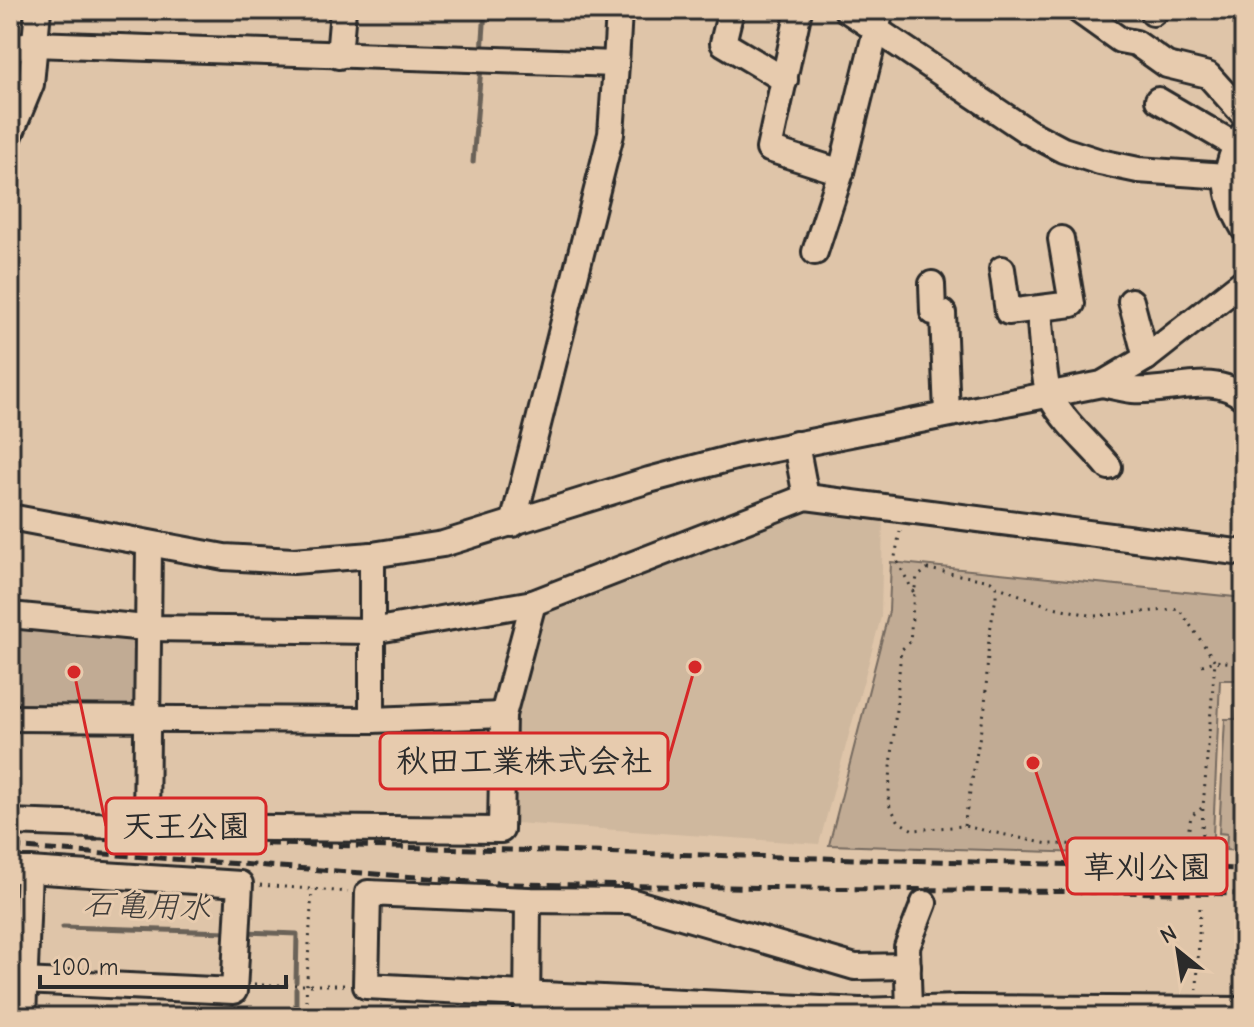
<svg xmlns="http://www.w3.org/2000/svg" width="1254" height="1027" font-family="'Comic Neue','Klee One',sans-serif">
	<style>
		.built { fill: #cfb89e }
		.green { fill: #c1ab94; stroke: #766b60; stroke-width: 2 }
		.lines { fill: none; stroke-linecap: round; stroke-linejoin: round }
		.stream { stroke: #6b6258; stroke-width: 5 }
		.minor-casing { stroke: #2b2b2b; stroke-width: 30 }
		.path { stroke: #2b2b2b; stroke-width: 3; stroke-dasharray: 2 6; stroke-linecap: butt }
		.minor { stroke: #e7cbae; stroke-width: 24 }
		.rail { stroke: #2b2b2b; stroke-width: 5; stroke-dasharray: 12 6; stroke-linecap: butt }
		.labels { text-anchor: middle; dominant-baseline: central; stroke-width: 6; stroke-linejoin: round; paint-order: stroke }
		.water-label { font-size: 32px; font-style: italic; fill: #403d3a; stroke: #e7cbae }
		.leader { fill: none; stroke: #d62828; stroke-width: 3 }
		.callout-dot { fill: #d62828; stroke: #e7cbae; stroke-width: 3 }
		.callout { fill: #e7cbae; stroke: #d62828; stroke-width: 3 }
		.callout-label { font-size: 32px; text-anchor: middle; font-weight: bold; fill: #2b2b2b }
	</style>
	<rect width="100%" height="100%" fill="#dfc5a9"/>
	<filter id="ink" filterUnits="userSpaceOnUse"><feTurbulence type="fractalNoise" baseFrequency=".0125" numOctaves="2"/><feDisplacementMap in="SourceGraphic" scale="16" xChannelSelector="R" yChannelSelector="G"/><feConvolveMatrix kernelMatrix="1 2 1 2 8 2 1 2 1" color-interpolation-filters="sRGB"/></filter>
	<g filter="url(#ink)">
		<path class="built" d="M809 503 883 516 881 617 819 844 515 823 509 717 541 607Z"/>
		<g class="green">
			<path d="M891 562 1244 598V680H1220L1212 857 829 845 889 611Z"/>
			<path d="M10 624 137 636 139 711 10 708Z"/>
			<path d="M1237 687H1244V851L1226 850 1227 834 1219 833 1225 719H1236Z"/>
		</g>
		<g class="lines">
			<g class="stream">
				<path d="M482 53 485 10"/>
				<path d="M473 162 481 67"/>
				<path d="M10 855H17"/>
				<path d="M63 927 228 932"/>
				<path d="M244 932 297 934 296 982"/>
				<path d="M296 1017V989"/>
			</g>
			<g class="minor-casing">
				<g id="minor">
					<path d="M731 10 723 43 785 80"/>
					<path d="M799 10 769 149 841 172 881 10"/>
					<path d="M847 10 1027 131 1063 150 1100 162 1138 170 1226 176"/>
					<path d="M1078 10 1120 40 1136 43 1167 65 1208 75 1244 115"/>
					<path d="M1241 10 1244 11"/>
					<path d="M1153 13 1156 10"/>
					<path d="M10 47 33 44 616 64 619 10"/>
					<path d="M339 56 343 10"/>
					<path d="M1158 100 1235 145"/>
					<path d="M1244 132C1221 168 1223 194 1244 229"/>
					<path d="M10 135 31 84 38 10"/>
					<path d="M815 252 841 172"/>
					<path d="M1002 269 1008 312 1072 304 1061 239"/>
					<path d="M932 284 933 312 943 313 947 414"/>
					<path d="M1131 301 1146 358"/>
					<path d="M1039 310C1041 328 1043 382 1050 396 1064 423 1090 444 1109 467"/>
					<path d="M1102 384C1112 386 1123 389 1133 390 1171 393 1213 371 1244 398"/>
					<path d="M796 444 806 497"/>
					<path d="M10 517 224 557 293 561 372 555 443 544 649 480 739 456 1102 384 1146 358 1244 281"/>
					<path d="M513 524 611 134 616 64"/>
					<path d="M372 555V720"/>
					<path d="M10 615 146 628 372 631 533 603 806 497 1244 553"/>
					<path d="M10 718 372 720 503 715"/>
					<path d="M10 822 146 827 501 830 503 715 533 603"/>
					<path d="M146 827 149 544"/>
					<path d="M10 870H29L23 1017"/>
					<path d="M908 966 855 967 630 901 528 900 368 893 366 986 860 1011 959 1008 1244 1010"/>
					<path d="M23 981 234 991 240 884 29 870"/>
					<path d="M909 1009 907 947 924 903"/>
					<path d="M527 1017 528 900"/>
				</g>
			</g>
			<g class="path">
				<path d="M900 531 895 557 914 593 917 577 928 569 991 581 996 586 1049 606 1094 616 1179 609 1215 661 1203 807 1191 816 1186 846 1048 844 964 826 913 830 899 822 888 803 901 650 910 642 914 593"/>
				<path d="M1202 665 1215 661 1244 664"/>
				<path d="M964 826 985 706 989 637 996 597V586"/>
				<path d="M1201 851 1203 807"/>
				<path d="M260 885 348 892"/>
				<path d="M254 985H346"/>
				<path d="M1197 990 1200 907"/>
				<path d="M305 1017 312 889"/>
			</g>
			<use href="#minor" class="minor"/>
			<g class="rail">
				<path d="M86 839 1244 869"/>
				<path d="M10 847 511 884 1244 894"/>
			</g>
		</g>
	</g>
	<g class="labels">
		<g class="water-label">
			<text transform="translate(147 906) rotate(2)">石亀用水</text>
		</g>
	</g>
	<path class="leader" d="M695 667L668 761M74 672L106 826M1033 763L1067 866"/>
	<g class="callout-dot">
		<circle cx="695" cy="667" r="8"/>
		<circle cx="74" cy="672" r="8"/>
		<circle cx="1033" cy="763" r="8"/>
	</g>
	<g class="callout">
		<rect x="380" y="733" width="288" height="56" rx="8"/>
		<rect x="106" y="798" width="160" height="56" rx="8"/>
		<rect x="1067" y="838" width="160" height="56" rx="8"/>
	</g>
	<g class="callout-label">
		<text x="524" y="772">秋田工業株式会社</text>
		<text x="186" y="837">天王公園</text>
		<text x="1147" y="878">草刈公園</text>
	</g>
	<rect width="1254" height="1027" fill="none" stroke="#e7cbae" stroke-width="40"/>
	<rect x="20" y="20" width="1214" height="987" fill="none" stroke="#2b2b2b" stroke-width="3" filter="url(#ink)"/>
	<g transform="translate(1178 951) rotate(330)" stroke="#e7cbae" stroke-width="6" paint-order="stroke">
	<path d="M0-6L14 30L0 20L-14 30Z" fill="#2b2b2b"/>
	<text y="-12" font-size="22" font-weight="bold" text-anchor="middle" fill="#2b2b2b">N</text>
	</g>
	<path d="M40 975v12h246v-12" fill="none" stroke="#2b2b2b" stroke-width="4"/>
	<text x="52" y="975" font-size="24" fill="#2b2b2b" stroke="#e7cbae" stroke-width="6" paint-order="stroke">100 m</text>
</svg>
